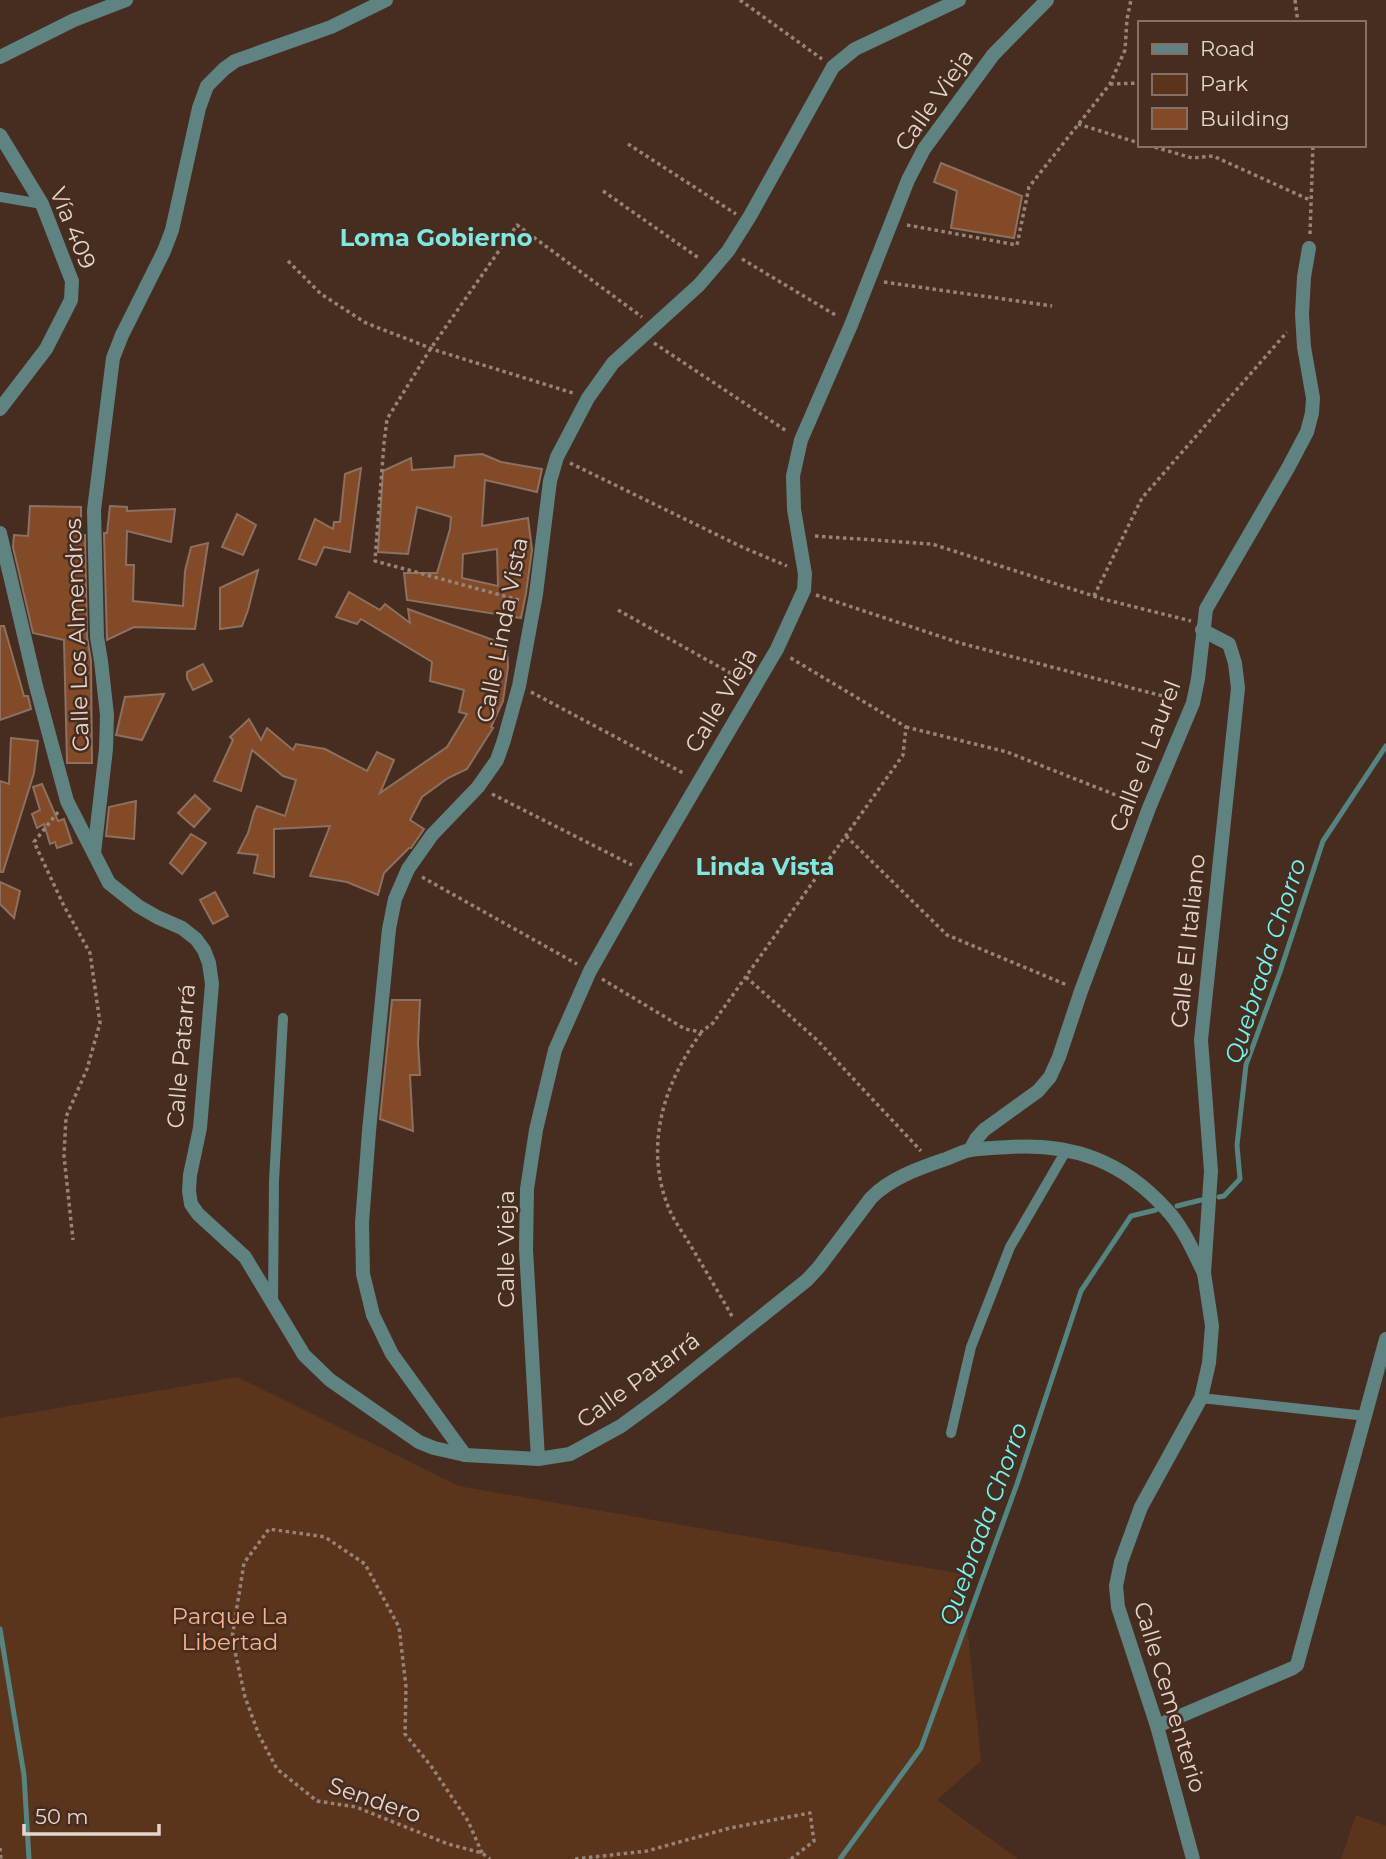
<svg xmlns="http://www.w3.org/2000/svg" width="1386" height="1859" font-family="Montserrat,sans-serif">
	<style>
		.green { fill: #5b341c }
		.lines { fill: none; stroke-linecap: round; stroke-linejoin: round }
		.stream { stroke: #538680; stroke-width: 5 }
		.building { fill: #834a28; stroke: #8c7060; stroke-width: 2; fill-rule: evenodd }
		.path { stroke: #978378; stroke-width: 3.5; stroke-dasharray: 3.5 3.5; stroke-linecap: butt }
		.service { stroke: #5f8380; stroke-width: 10 }
		.minor { stroke: #5f8380; stroke-width: 14 }
		.tertiary { stroke: #5f8380; stroke-width: 14 }
		.labels { text-anchor: middle; dominant-baseline: central; stroke-width: 5; stroke-linejoin: round; paint-order: stroke }
		.street-label { font-size: 23px; fill: #e5d5cc; stroke: #462d20 }
		.park-label { font-size: 23px; fill: #f8b38c; stroke: #462d20 }
		.neighbourhood-label { font-size: 24px; font-weight: bold; fill: #7ee9e1; stroke: #462d20 }
		.water-label { font-size: 24px; font-style: italic; fill: #6ef8f0; stroke: #462d20 }
	</style>
	<rect width="100%" height="100%" fill="#462d20"/>
	<g class="green">
		<path d="M237 1377 459 1486 962 1574 981 1761 937 1800 1018 1859H0V1418Z"/>
		<path d="M1356 1815 1386 1826V1859H1341Z"/>
	</g>
	<g class="lines">
		<g class="stream">
			<path d="M1219 1197 1224 1196 1240 1179 1237 1145 1246 1065 1280 972 1323 841 1386 746"/>
			<path d="M1177 1206 1201 1200"/>
			<path d="M0 1629 24 1775 29 1859"/>
			<path d="M840 1859 921 1748 1017 1484 1081 1291 1131 1216 1156 1210"/>
		</g>
	</g>
	<g class="building">
		<path d="M941 163 1022 196 1014 238 951 228 957 191 934 182Z"/>
		<path d="M482 454 501 462 542 469 537 492 485 480 482 526 528 518 532 550 526 593 521 618 407 600 404 573H437L450 529 451 517 417 507 408 554 378 552 383 471 411 458 412 470 454 467 455 456ZM497 549 498 586 462 578 463 554Z"/>
		<path d="M361 468 350 552 324 547 316 565 299 559 315 519 333 529 334 522H340L345 474Z"/>
		<path d="M30 506 81 507V535H85L87 637 91 660 92 763H67L64 640 33 633 13 547 14 535 28 536Z"/>
		<path d="M110 506 127 507V511L175 509 171 542 127 531 126 565H134L133 601 183 606 185 571 191 547 208 543 195 629 134 627 107 640 104 533H107Z"/>
		<path d="M237 514 256 525 243 555 222 547Z"/>
		<path d="M258 570 248 610 242 626 220 629V588Z"/>
		<path d="M349 592 380 610 385 604 410 623 408 609 507 645 508 667 503 701 491 727 493 728 467 769 448 778 422 797 410 820 424 829 411 848H409L384 873 378 895 347 882 310 876 330 826 274 829V877L254 873 258 855 238 853 248 833 254 812 257 806 285 816 296 780 283 776 252 750 241 791 214 781 233 740 230 737 249 719 261 740 267 728 293 750 296 744 325 749 367 771 377 752 394 760 380 793 447 747 467 714 459 712 464 690 430 681 432 662 361 619 357 624 336 617Z"/>
		<path d="M0 626H4L24 696H28L31 709 0 720Z"/>
		<path d="M203 664 212 681 193 690 187 678V672Z"/>
		<path d="M164 694 142 740 116 735 125 697Z"/>
		<path d="M11 738 38 741 34 773 3 872H0V781L9 784Z"/>
		<path d="M42 784 58 821 64 819 72 843 57 848 55 842 50 844 44 824 37 828 32 814 40 810 33 787Z"/>
		<path d="M195 795 210 809 194 827 178 813Z"/>
		<path d="M136 801 134 839 106 836 109 807Z"/>
		<path d="M191 834 206 843 182 874 170 863Z"/>
		<path d="M0 882 20 891 14 918 0 904Z"/>
		<path d="M215 892 228 916 213 924 200 900Z"/>
		<path d="M392 1000H420L418 1043 420 1075H410L413 1131 380 1119Z"/>
	</g>
	<g class="lines">
		<g class="path">
			<path d="M740 0 822 59"/>
			<path d="M1295 0 1298 23"/>
			<path d="M1110 84 1139 83"/>
			<path d="M1078 124 1139 143"/>
			<path d="M628 144 736 214"/>
			<path d="M1148 145 1192 158 1213 156 1310 200"/>
			<path d="M603 191 700 259"/>
			<path d="M907 225 1017 245 1029 187 1110 84 1125 50 1127 19 1131 0"/>
			<path d="M1310 234 1313 145"/>
			<path d="M742 259 837 316"/>
			<path d="M288 261 321 294 366 323 438 351 573 393"/>
			<path d="M884 282 1052 306"/>
			<path d="M654 343 788 432"/>
			<path d="M570 463 742 547 787 566"/>
			<path d="M815 536 932 544 1103 599 1191 621"/>
			<path d="M816 595 960 643 1178 700"/>
			<path d="M1094 596 1142 498 1287 332"/>
			<path d="M519 600 375 561 384 443 387 419 431 348 517 225 642 317"/>
			<path d="M618 610 741 679"/>
			<path d="M531 692 685 774"/>
			<path d="M906 727 1007 752 1136 803"/>
			<path d="M492 794 632 865"/>
			<path d="M58 812 34 842 63 904 90 953 100 1023 87 1069 66 1117 64 1156 73 1240"/>
			<path d="M846 836 947 935 1067 985"/>
			<path d="M422 877 577 964"/>
			<path d="M746 977 817 1040 921 1151"/>
			<path d="M602 979 685 1029 701 1032 713 1023 903 755 906 727 789 657"/>
			<path d="M701 1033C663 1084 643 1149 670 1211 675 1222 683 1233 689 1243 704 1268 719 1293 733 1318"/>
			<path d="M0 1848 1 1859"/>
			<path d="M482 1853 468 1821 431 1766 405 1734 406 1687 399 1627 365 1564 325 1537 269 1529 244 1563 232 1638 245 1697 259 1735 277 1769 317 1801 356 1807 448 1844 482 1853 490 1859"/>
			<path d="M575 1859 647 1851 730 1828 810 1813 814 1841 791 1859"/>
		</g>
		<g class="service">
			<path d="M0 197 42 204"/>
			<path d="M273 1303 274 1181 283 1018"/>
			<path d="M1201 1398 1366 1416"/>
			<path d="M951 1433 971 1347 1010 1247 1067 1149"/>
		</g>
		<g class="minor">
			<path d="M0 57 74 20 126 0"/>
			<path d="M0 533 36 686 67 801 109 883 138 906 157 917 182 928 196 939 204 950 209 963 212 984 200 1128 190 1175 189 1191 191 1204 198 1214 245 1257 304 1355 330 1380 419 1442 434 1448 465 1455 538 1459 570 1454 621 1426 662 1396 807 1280 819 1267 871 1198C890 1178 920 1168 946 1159 954 1156 963 1151 971 1150 983 1148 996 1148 1009 1147 1073 1143 1122 1161 1166 1209 1183 1227 1193 1251 1204 1273"/>
			<path d="M94 853 106 749 107 715 101 661 97 637 94 510 113 358 122 335 164 251 172 230 199 108 207 86 224 69 235 61 331 27 386 0"/>
			<path d="M970 1150 976 1139 984 1130 1038 1091 1050 1077 1059 1057 1081 991 1149 808 1193 703 1198 679 1206 609 1288 468 1307 432 1312 413 1313 398 1304 347 1302 314 1304 277 1309 248"/>
			<path d="M465 1455 392 1354 373 1315 363 1274 362 1223 369 1131 389 929 395 899 408 869 432 835 478 787 497 760 504 740 519 686 536 594 550 481 557 457 588 398 613 363 699 285 728 251 750 216 833 67 855 49 959 0"/>
			<path d="M538 1459 526 1249 527 1189 536 1130 555 1050 590 971 646 872 777 649 804 590 805 574 794 509 793 476 801 440 851 325 908 180 924 149 993 55 1047 0"/>
			<path d="M1157 1726 1293 1668 1297 1665 1386 1339"/>
			<path d="M1193 1859 1157 1726 1118 1607 1116 1586 1121 1562 1141 1507 1201 1398 1209 1363 1212 1326 1204 1273 1211 1171 1201 1040 1238 688 1235 663 1229 644 1202 630"/>
		</g>
		<path class="tertiary" d="M0 135 42 204 72 281 71 300 46 349 0 409"/>
	</g>
	<g class="labels">
		<g class="street-label">
			<text transform="translate(934 100) rotate(-55)">Calle Vieja</text>
			<text transform="translate(73 228) rotate(68)">Vía 409</text>
			<text transform="translate(502 630) rotate(-79)">Calle Linda Vista</text>
			<text transform="translate(77 635) rotate(-92)">Calle Los Almendros</text>
			<text transform="translate(721 700) rotate(-59)">Calle Vieja</text>
			<text transform="translate(1145 756) rotate(-69)">Calle el Laurel</text>
			<text transform="translate(1188 941) rotate(-84)">Calle El Italiano</text>
			<text transform="translate(181 1056) rotate(-85)">Calle Patarrá</text>
			<text transform="translate(506 1249) rotate(-90)">Calle Vieja</text>
			<text transform="translate(638 1380) rotate(-36)">Calle Patarrá</text>
			<text transform="translate(1170 1697) rotate(73)">Calle Cementerio</text>
			<text transform="translate(375 1800) rotate(19)">Sendero</text>
		</g>
		<g class="park-label">
			<text x="230" y="1616">Parque La<tspan x="230" dy="26">Libertad</tspan></text>
		</g>
		<g class="neighbourhood-label">
			<text x="436" y="237">Loma Gobierno</text>
			<text x="765" y="866">Linda Vista</text>
		</g>
		<g class="water-label">
			<text transform="translate(1265 961) rotate(-72)">Quebrada Chorro</text>
			<text transform="translate(983 1524) rotate(-70)">Quebrada Chorro</text>
		</g>
	</g>
	<rect x="1138" y="21" width="228" height="126" fill="#462d20" stroke="#867065" stroke-width="2"/>
	<rect x="1152" y="44" width="35" height="10" fill="#5f8380" stroke="#867065" stroke-width="2"/>
	<text x="1200" y="56" font-size="21" fill="#e5d5cc">Road</text>
	<rect x="1152" y="74" width="35" height="21" fill="#5b341c" stroke="#867065" stroke-width="2"/>
	<text x="1200" y="91" font-size="21" fill="#e5d5cc">Park</text>
	<rect x="1152" y="108" width="35" height="21" fill="#834a28" stroke="#867065" stroke-width="2"/>
	<text x="1200" y="126" font-size="21" fill="#e5d5cc">Building</text>
	<path d="M24 1824v10h135v-10" fill="none" stroke="#e5d5cc" stroke-width="3.5"/>
	<text x="35" y="1824" font-size="21" fill="#e5d5cc" stroke="#462d20" stroke-width="5" paint-order="stroke">50 m</text>
</svg>
